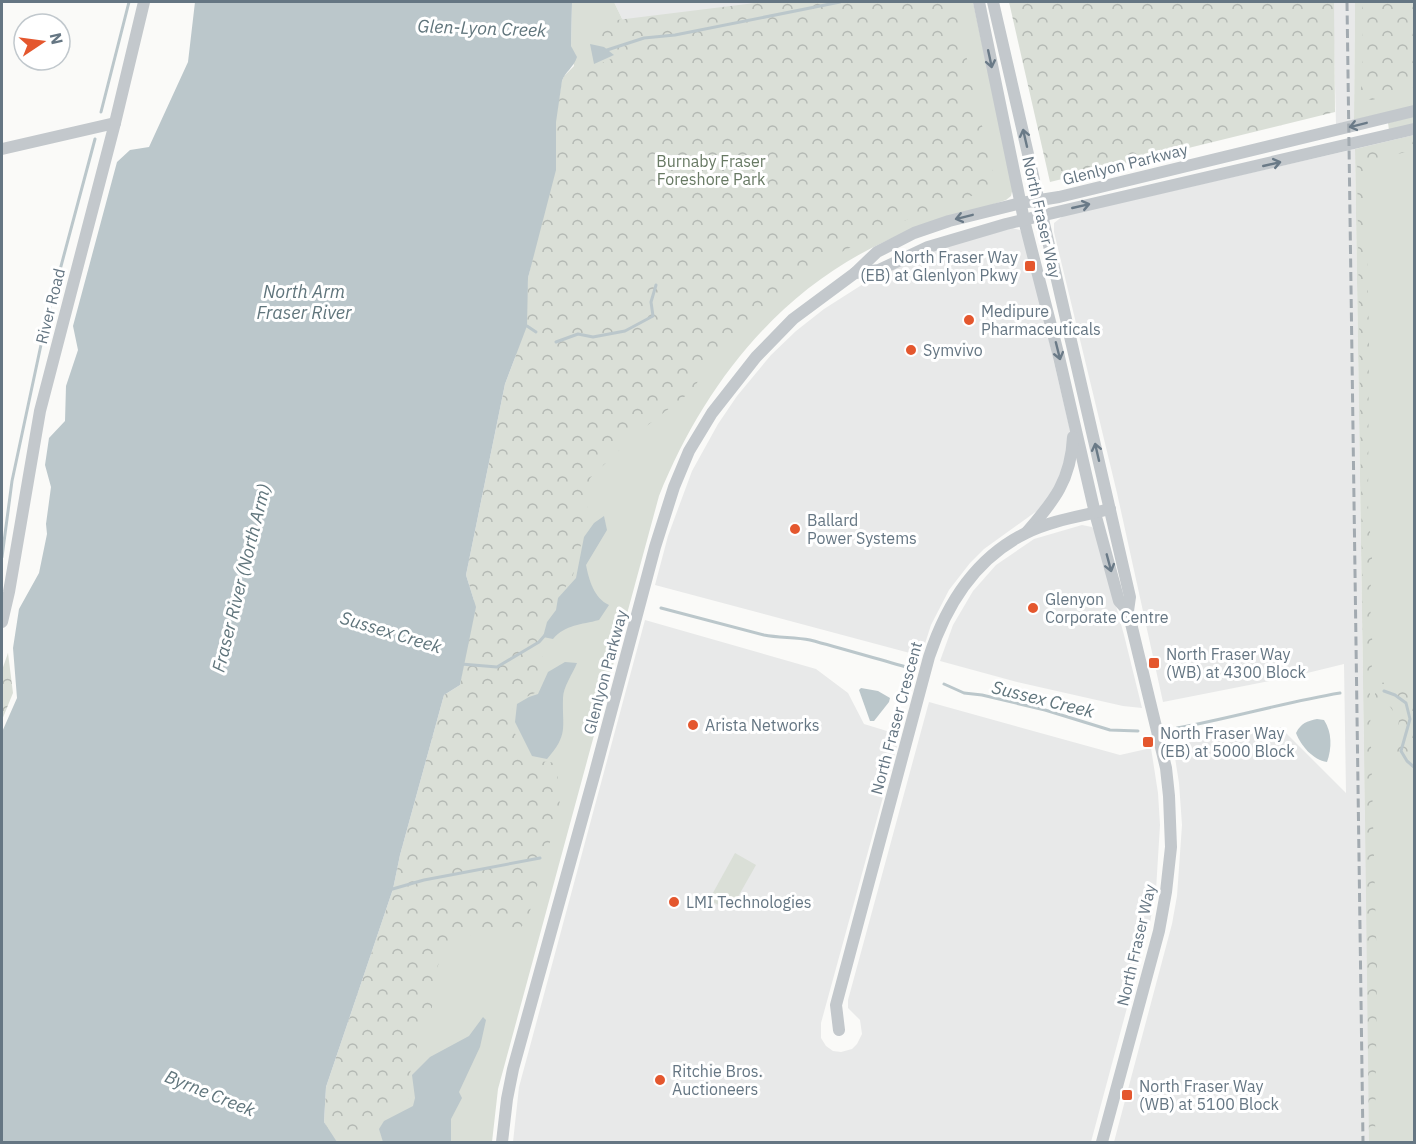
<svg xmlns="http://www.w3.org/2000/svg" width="1416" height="1144" font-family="'IBM Plex Sans',sans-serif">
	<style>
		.built { fill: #e8e9e9 }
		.green { fill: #dadfd7 }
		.forest { fill: url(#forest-crowns) }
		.water { fill: #bbc7cb }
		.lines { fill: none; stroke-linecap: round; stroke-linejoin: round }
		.stream { stroke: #bbc7cb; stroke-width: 3 }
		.minor { stroke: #c3c8cc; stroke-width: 12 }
		.rail { stroke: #a2aab0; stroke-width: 3; stroke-dasharray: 9 4.5; stroke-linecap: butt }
		.oneway { stroke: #6a7a87 }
		.poi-dot { fill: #e4572e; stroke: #fff; stroke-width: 2 }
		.labels { text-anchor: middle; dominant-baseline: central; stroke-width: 6; stroke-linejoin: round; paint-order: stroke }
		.park-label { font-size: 16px; fill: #687a64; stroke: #fff }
		.street-label { font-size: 16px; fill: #657683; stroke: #fff }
		.poi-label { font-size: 16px; fill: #657683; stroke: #fff; text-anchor: start }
		.water-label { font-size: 18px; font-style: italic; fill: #60757c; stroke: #fff }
	</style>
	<defs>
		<pattern id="forest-crowns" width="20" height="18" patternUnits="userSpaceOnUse" patternTransform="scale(1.5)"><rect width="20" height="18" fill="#dadfd7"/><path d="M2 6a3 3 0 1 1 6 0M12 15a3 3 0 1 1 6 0" fill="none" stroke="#b4b9b4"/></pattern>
	</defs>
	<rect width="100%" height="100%" fill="#fafaf8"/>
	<g class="built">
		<path d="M614 2H759L628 31Z"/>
		<path d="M1333 2H1355L1354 120 1336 124Z"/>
		<path d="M1355 149 1370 1142H1114L1172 924 1177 896 1182 825 1179 783 1173 745 1280 727 1346 793 1344 664 1295 676 1163 702 1117 493 1054 232V223L1063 216Z"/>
		<path d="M1012 228 1020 230 1025 239 1070 430V441L1063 476 1041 508 984 549 970 563 949 590 931 625 921 656 655 585 668 536 692 471 718 424 737 396 771 355 796 331 824 309 882 272 938 248Z"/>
		<path d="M1082 525 1092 527 1096 533 1124 635 1142 708 1123 706 1017 682 940 661 953 625 973 591 996 565 1034 539Z"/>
		<path d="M645 620 816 669 848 693 864 724 900 735 821 1023V1038L826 1046 833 1051 841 1052 852 1049 857 1044 862 1034 860 1020 848 1008V1000L929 702 1120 755 1151 748 1158 793 1160 825 1156 890 1150 922 1091 1142H513L519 1087Z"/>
	</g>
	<g class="green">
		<path d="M572 2H614L628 31 759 2H973L1013 187 1011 196 1006 200C966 214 925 222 886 241 777 291 703 387 659 496L498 1089 492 1142H337L331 1135 460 685 562 81 564 76 574 66 571 46Z"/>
		<path d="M1355 2H1414V106L1354 120Z"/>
		<path d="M1414 116V124L1389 130 1388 123Z"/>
		<path d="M1414 135V1142H1370L1355 149Z"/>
		<path d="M735 853 756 865 730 911 709 900Z"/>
	</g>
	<g class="forest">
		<path d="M763 2H954L996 187 898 223 830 258 767 303 716 349 693 390 635 435 590 478 585 529 572 579 554 601 539 634 544 670 537 692 513 703 510 724 529 760 557 763 560 808 527 921 518 930C480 930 444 933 435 976 432 988 434 1002 431 1013 429 1020 424 1027 421 1034 415 1053 406 1077 410 1097L384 1118 358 1134 331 1135 324 1122 326 1087 393 889 400 855 444 695 460 685 476 607 466 575 505 384 527 326 528 278 556 170V122L562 81 620 55 593 35 617 20Z"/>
		<path d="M1009 2H1334L1335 112 1050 182Z"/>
		<path d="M1362 2H1414V87L1372 100 1363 98 1361 90 1363 54Z"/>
		<path d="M1414 140V150L1365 162 1369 334 1368 505 1372 557 1370 603 1373 654 1370 684V708L1377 970 1375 1142H1369L1357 153Z"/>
		<path d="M8 653 13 693 2 720V670Z"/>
		<path d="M1375 681 1405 687 1414 693 1413 760 1407 767H1404L1394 754 1399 720 1387 702 1375 700Z"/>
	</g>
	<g class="water">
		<path d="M195 2H572L571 46 577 57C574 67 565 72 562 81L556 122V170L528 278 527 326 505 384 466 575 476 607 460 685 444 695 400 855 393 889 326 1087 324 1122 337 1142H2V732L17 698 13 648 19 609 39 573 47 534 46 524 51 487 45 465 49 438 65 421 66 386 78 350 73 326 117 162 130 150 149 147 188 62Z"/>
		<path d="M590 44 604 47 614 55 594 64Z"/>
		<path d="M604 516 607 530 586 565C589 580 594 598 609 605L599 620C581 625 566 624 553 639L543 637 547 622 556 610 558 598 576 578 584 537 594 523Z"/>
		<path d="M565 662 577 663C573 673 563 687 563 698 562 728 569 734 547 759L532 756 515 722 517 704 529 697 538 694 548 672Z"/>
		<path d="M861 688 878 691 890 698 889 702 874 721H870L859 690Z"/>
		<path d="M1317 719 1324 720C1332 732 1332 748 1327 762 1313 760 1301 746 1296 733 1301 723 1307 721 1317 719Z"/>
		<path d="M483 1017 486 1020 480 1047 459 1092 462 1098 451 1119V1142H383L379 1129 384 1121 413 1106 415 1098 412 1075 430 1057 469 1036Z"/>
	</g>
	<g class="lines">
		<g class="stream">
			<path d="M604 51 644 38 675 35 840 2"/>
			<path d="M101 112 129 2"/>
			<path d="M527 326 536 332"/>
			<path d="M556 342 578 334 593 337 625 331 653 316 651 302 656 285"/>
			<path d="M2 557 12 481 45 326 95 139"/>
			<path d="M661 608 764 635C779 638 795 637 810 640 844 649 877 659 910 668"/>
			<path d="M461 664 497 667 539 642 546 634"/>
			<path d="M944 684 964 693 982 695 1045 710 1110 730 1138 731"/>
			<path d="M1384 691 1395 695 1406 703 1410 719 1401 751 1407 761 1414 767"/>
			<path d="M1177 728C1232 718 1286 702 1340 693"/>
			<path d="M389 890 424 880 540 858"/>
		</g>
		<g class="minor">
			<path d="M979 2 1024 220 1059 357 1095 513 1119 601 1128 611"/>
			<path d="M993 2 1130 597 1128 611 1166 768 1169 796 1171 847 1166 892 1159 931 1102 1142"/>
			<path d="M2 149 115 123"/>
			<path d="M855 273 879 270 928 247 1006 224 1414 129"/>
			<path d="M1027 532C1054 501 1071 480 1073 437"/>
			<path d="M2 622 9 592 40 411 115 123 144 2"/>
			<path d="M839 1030 836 1005 929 657C946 605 975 558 1026 533 1052 520 1083 516 1110 509"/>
			<path d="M502 1142 507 1099 513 1069 594 776 655 547 674 487 689 451 712 413 756 357 793 319 855 273 877 252 914 233 949 221 1021 203 1059 197 1414 111"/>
		</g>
		<path class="rail" d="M1347 2 1363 1142"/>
	</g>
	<defs><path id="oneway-shaft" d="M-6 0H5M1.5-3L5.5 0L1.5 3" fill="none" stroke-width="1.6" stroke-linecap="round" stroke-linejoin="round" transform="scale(1.5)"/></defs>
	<g class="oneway">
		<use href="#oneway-shaft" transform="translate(990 59) rotate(78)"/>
		<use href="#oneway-shaft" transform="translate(1358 125) rotate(166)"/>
		<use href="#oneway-shaft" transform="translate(1025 138) rotate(-103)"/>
		<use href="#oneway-shaft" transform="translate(1272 164) rotate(-13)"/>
		<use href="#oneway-shaft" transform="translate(1081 206) rotate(-13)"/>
		<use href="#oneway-shaft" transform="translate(964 217) rotate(166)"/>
		<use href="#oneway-shaft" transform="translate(1058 351) rotate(76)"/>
		<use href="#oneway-shaft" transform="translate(1097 452) rotate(-103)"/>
		<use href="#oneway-shaft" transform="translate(1109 563) rotate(75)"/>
	</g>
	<g class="poi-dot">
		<rect x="1024" y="260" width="12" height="12" rx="3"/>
		<circle cx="969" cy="320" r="6"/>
		<circle cx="911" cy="350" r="6"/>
		<circle cx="795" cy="529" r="6"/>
		<circle cx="1033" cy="608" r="6"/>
		<rect x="1148" y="657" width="12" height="12" rx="3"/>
		<circle cx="693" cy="725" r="6"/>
		<rect x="1142" y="736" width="12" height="12" rx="3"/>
		<circle cx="674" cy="902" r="6"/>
		<circle cx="660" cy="1080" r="6"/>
		<rect x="1121" y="1089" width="12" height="12" rx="3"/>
	</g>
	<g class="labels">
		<g class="park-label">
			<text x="711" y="161">Burnaby Fraser<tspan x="711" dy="18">Foreshore Park</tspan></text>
		</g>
		<g class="street-label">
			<text transform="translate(1125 164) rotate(-14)">Glenlyon Parkway</text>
			<text transform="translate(1042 217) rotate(77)">North Fraser Way</text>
			<text transform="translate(50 306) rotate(-76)">River Road</text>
			<text transform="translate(605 672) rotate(-75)">Glenlyon Parkway</text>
			<text transform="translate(896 718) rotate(-75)">North Fraser Crescent</text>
			<text transform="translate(1136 945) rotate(-77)">North Fraser Way</text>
		</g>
		<g class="poi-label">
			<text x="1018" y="257" text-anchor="end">North Fraser Way<tspan x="1018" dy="18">(EB) at Glenlyon Pkwy</tspan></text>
			<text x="981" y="311">Medipure<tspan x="981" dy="18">Pharmaceuticals</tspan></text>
			<text x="923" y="350">Symvivo</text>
			<text x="807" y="520">Ballard<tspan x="807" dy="18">Power Systems</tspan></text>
			<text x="1045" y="599">Glenyon<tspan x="1045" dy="18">Corporate Centre</tspan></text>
			<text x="1166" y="654">North Fraser Way<tspan x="1166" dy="18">(WB) at 4300 Block</tspan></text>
			<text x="705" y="725">Arista Networks</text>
			<text x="1160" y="733">North Fraser Way<tspan x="1160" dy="18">(EB) at 5000 Block</tspan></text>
			<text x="686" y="902">LMI Technologies</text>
			<text x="672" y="1071">Ritchie Bros.<tspan x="672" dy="18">Auctioneers</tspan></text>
			<text x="1139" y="1086">North Fraser Way<tspan x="1139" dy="18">(WB) at 5100 Block</tspan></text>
		</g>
		<g class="water-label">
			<text transform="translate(482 28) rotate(2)">Glen-Lyon Creek</text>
			<text x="304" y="291">North Arm<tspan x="304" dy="21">Fraser River</tspan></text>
			<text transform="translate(241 578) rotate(-76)">Fraser River (North Arm)</text>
			<text transform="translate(391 632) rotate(17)">Sussex Creek</text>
			<text transform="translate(1043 699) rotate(14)">Sussex Creek</text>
			<text transform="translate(210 1093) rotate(22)">Byrne Creek</text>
		</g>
	</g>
	<rect width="1416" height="1144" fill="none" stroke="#657683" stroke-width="6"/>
	<g transform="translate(42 42) rotate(77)"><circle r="28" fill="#ffffff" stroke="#c1c8cd" stroke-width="1.5"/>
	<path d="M0-4.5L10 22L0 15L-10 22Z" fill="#e4572e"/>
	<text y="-9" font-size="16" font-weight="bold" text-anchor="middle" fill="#657683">N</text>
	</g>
</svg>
